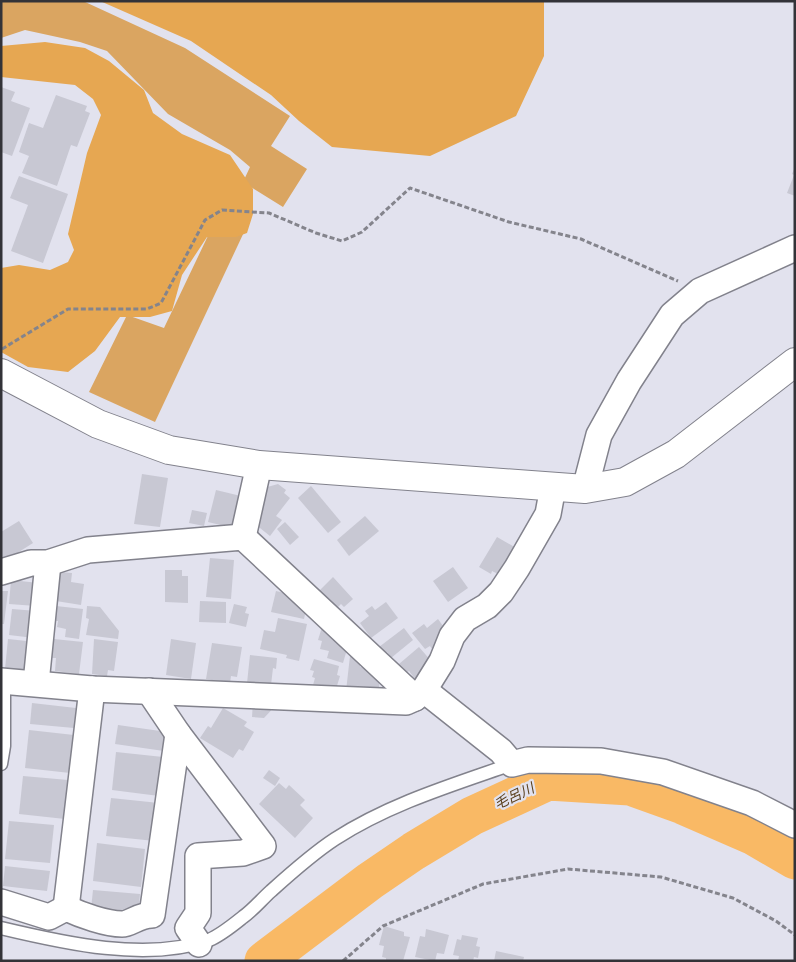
<svg xmlns="http://www.w3.org/2000/svg" width="796" height="962" font-family="Ubuntu,'Noto Sans JP',sans-serif">
	<style>
		.green { fill: #daa561 }
		.forest { fill: #e6a752 }
		.lines { fill: none; stroke-linecap: round; stroke-linejoin: round }
		.river { stroke: #f9b965; stroke-width: 39 }
		.building { fill: #c8c8d3 }
		.lane-casing { stroke: #82828c; stroke-width: 15 }
		.street-casing { stroke: #82828c; stroke-width: 28 }
		.secondary-casing { stroke: #82828c; stroke-width: 30 }
		.path { stroke: #84848c; stroke-width: 3; stroke-dasharray: 5 2.5; stroke-linecap: butt }
		.lane { stroke: #fff; stroke-width: 12 }
		.street { stroke: #fff; stroke-width: 25 }
		.secondary { stroke: #fff; stroke-width: 28 }
		.labels { text-anchor: middle; dominant-baseline: central; stroke-width: 4.5; stroke-linejoin: round; paint-order: stroke }
		.water-label { font-size: 14px; font-style: italic; fill: #5a401d; stroke: #e2e2ee }
	</style>
	<rect width="100%" height="100%" fill="#e2e2ee"/>
	<g class="green">
		<path d="M1 1H83L185 48 290 116 271 146 307 169 283 207 243 182 250 167 230 150 168 114 107 51 80 42 25 30 1 38Z"/>
		<path d="M216 219 245 230 155 422 89 392 127 315 164 328Z"/>
	</g>
	<g class="forest">
		<path d="M100 1H544V56L516 116 430 156 332 147 299 121 271 95 191 41Z"/>
		<path d="M45 42 85 48 109 61 144 90 153 113 182 134 230 155 253 189V214L247 233 236 237H207L182 275 172 311 150 317H120L95 351 68 372 28 367 1 352V268L19 265 50 270 68 262 74 250 68 234 87 153 101 115 93 99 75 85 1 77V46Z"/>
	</g>
	<g class="lines">
		<path class="river" d="M264 961 370 881 414 851 472 816 548 781 630 786 683 805 752 835 795 860"/>
	</g>
	<g class="building">
		<path d="M1 87 15 92 11 101 30 108 12 156 1 152Z"/>
		<path d="M56 95 87 106 85 111 90 113 77 147 71 145 57 186 22 173 29 156 19 152 29 123 43 128Z"/>
		<path d="M795 167V196L787 193 794 175 792 174Z"/>
		<path d="M19 176 68 194 43 263 11 251 28 205 10 198Z"/>
		<path d="M142 474 168 478 160 527 134 524Z"/>
		<path d="M278 484 286 490 284 493 290 498 276 516 282 520 270 536 255 524 264 488Z"/>
		<path d="M311 486 341 522 328 533 298 498Z"/>
		<path d="M216 490 245 497 237 529 208 522Z"/>
		<path d="M192 510 207 513 204 526 189 523Z"/>
		<path d="M365 516 379 531 349 556 337 540Z"/>
		<path d="M19 521 33 543 3 562 1 559V532Z"/>
		<path d="M285 522 299 537 290 545 277 529Z"/>
		<path d="M497 537 518 549 502 576 492 571 491 574 479 567Z"/>
		<path d="M210 558 234 560 231 599 206 597Z"/>
		<path d="M453 567 468 588 448 602 433 581Z"/>
		<path d="M165 570H182V576H188V603L165 602Z"/>
		<path d="M60 572 72 573 71 582 84 584 81 605 56 601Z"/>
		<path d="M333 577 353 599 344 607 341 604 336 609 319 591Z"/>
		<path d="M11 580 39 583 36 606 9 604Z"/>
		<path d="M1 591H8L4 624H1Z"/>
		<path d="M276 591 301 597 307 605 304 619 271 612Z"/>
		<path d="M200 601 226 602V623L199 622Z"/>
		<path d="M386 602 398 618 371 638 360 623 369 616 365 611 372 606 375 610Z"/>
		<path d="M234 604 247 607 245 613 249 614 246 627 229 623Z"/>
		<path d="M56 606 83 609 79 639 65 637 66 629 57 627 58 621H54Z"/>
		<path d="M87 606 100 607 119 631 118 639 86 635 89 619 86 618Z"/>
		<path d="M12 609 37 611 34 638 9 635Z"/>
		<path d="M278 618 307 624 299 661 286 658 287 655 260 649 264 630 275 632Z"/>
		<path d="M438 619 448 633 437 645 432 649 430 646 425 649 412 633 424 624 427 628Z"/>
		<path d="M322 627 348 646 343 663 327 658 329 651 320 649 322 641 318 640Z"/>
		<path d="M404 628 413 640 391 658 387 652 384 654 379 647Z"/>
		<path d="M8 639 36 642 26 672 5 669Z"/>
		<path d="M54 639 83 642 79 674 55 671 56 658H52Z"/>
		<path d="M94 639 118 642 114 671 108 670 107 676 92 674Z"/>
		<path d="M171 639 196 643 191 679 166 675Z"/>
		<path d="M212 643 242 647 237 677 231 676 230 683 206 679Z"/>
		<path d="M419 647 432 662 419 684 409 671 406 673 399 664Z"/>
		<path d="M250 655 277 658 276 669 273 668 271 685 247 683Z"/>
		<path d="M350 656 361 658 360 667 381 670 378 695 346 691Z"/>
		<path d="M314 659 339 666 337 675 340 676 336 689 325 686 324 689 313 685 315 678 312 677 314 671 310 670Z"/>
		<path d="M253 700 278 703 264 718 252 717Z"/>
		<path d="M32 703 76 708 74 728 30 724Z"/>
		<path d="M223 708 247 722 244 726 254 732 243 751 239 749 233 758 200 738 208 726 211 728Z"/>
		<path d="M118 725 167 732 164 751 115 744Z"/>
		<path d="M29 730 74 735 70 773 25 768Z"/>
		<path d="M116 752 163 757 159 796 112 790Z"/>
		<path d="M269 770 280 778 275 786 263 778Z"/>
		<path d="M23 776 68 780 65 819 19 814Z"/>
		<path d="M279 783 286 789 289 785 305 800 300 805 313 818 295 838 259 804Z"/>
		<path d="M111 798 159 803 155 841 106 836Z"/>
		<path d="M9 821 54 825 50 863 5 859Z"/>
		<path d="M97 843 145 849 141 887 93 881Z"/>
		<path d="M5 866 50 871 47 891 3 886Z"/>
		<path d="M93 890 140 894 138 914 91 909Z"/>
		<path d="M384 926 404 932V936L410 937 403 961H386V958L382 957 384 946 379 945Z"/>
		<path d="M426 929 449 935 444 954 437 953 435 961 415 957 420 936 425 937Z"/>
		<path d="M462 935 478 938 476 946 480 947 478 958 474 957 473 961H458L459 956 453 955 457 939 461 940Z"/>
		<path d="M496 951 524 957 523 961H494Z"/>
	</g>
	<g class="lines">
		<g class="lane-casing">
			<g id="lane">
				<path d="M1 764 4 746V682"/>
				<path d="M1 928C64 943 147 962 209 940 221 935 233 925 243 917 253 910 261 900 271 891 291 873 312 854 335 839 389 804 452 785 512 764"/>
			</g>
		</g>
		<g class="street-casing">
			<g id="street">
				<path d="M585 489 599 435 629 381 672 315 700 291 795 248"/>
				<path d="M243 537 259 465"/>
				<path d="M1 572 31 563H48L88 550 243 537 415 698"/>
				<path d="M1 681 92 689 406 702 415 698 424 690 442 661 452 636 465 619 487 606 501 592 517 568 548 514 553 487"/>
				<path d="M36 683 48 563"/>
				<path d="M424 690 501 751 512 764 528 760 601 761 663 772 752 803 795 825"/>
				<path d="M149 691 178 734"/>
				<path d="M1 902 49 917 66 908C81 915 106 924 122 924 131 924 138 915 152 915L178 734 263 846 243 853 198 856V913L188 928 199 944"/>
				<path d="M66 908 92 689"/>
			</g>
		</g>
		<g class="secondary-casing">
			<path id="secondary" d="M1 373 98 424 169 450 259 465 585 489 625 482 676 454 795 362"/>
		</g>
		<g class="path">
			<path d="M2 349 68 309H147L161 303 205 220 222 210 269 213 316 233 342 241 362 232 410 188 509 222 581 239 678 281"/>
			<path d="M343 961 383 926 483 884 568 869 661 877 733 898 776 921 795 935"/>
		</g>
		<use href="#lane" class="lane"/>
		<use href="#street" class="street"/>
		<use href="#secondary" class="secondary"/>
	</g>
	<g class="labels">
		<g class="water-label">
			<text transform="translate(514 796) rotate(-25)">毛呂川</text>
		</g>
	</g>
	<rect width="796" height="962" fill="none" stroke="#333338" stroke-width="5"/>
</svg>
